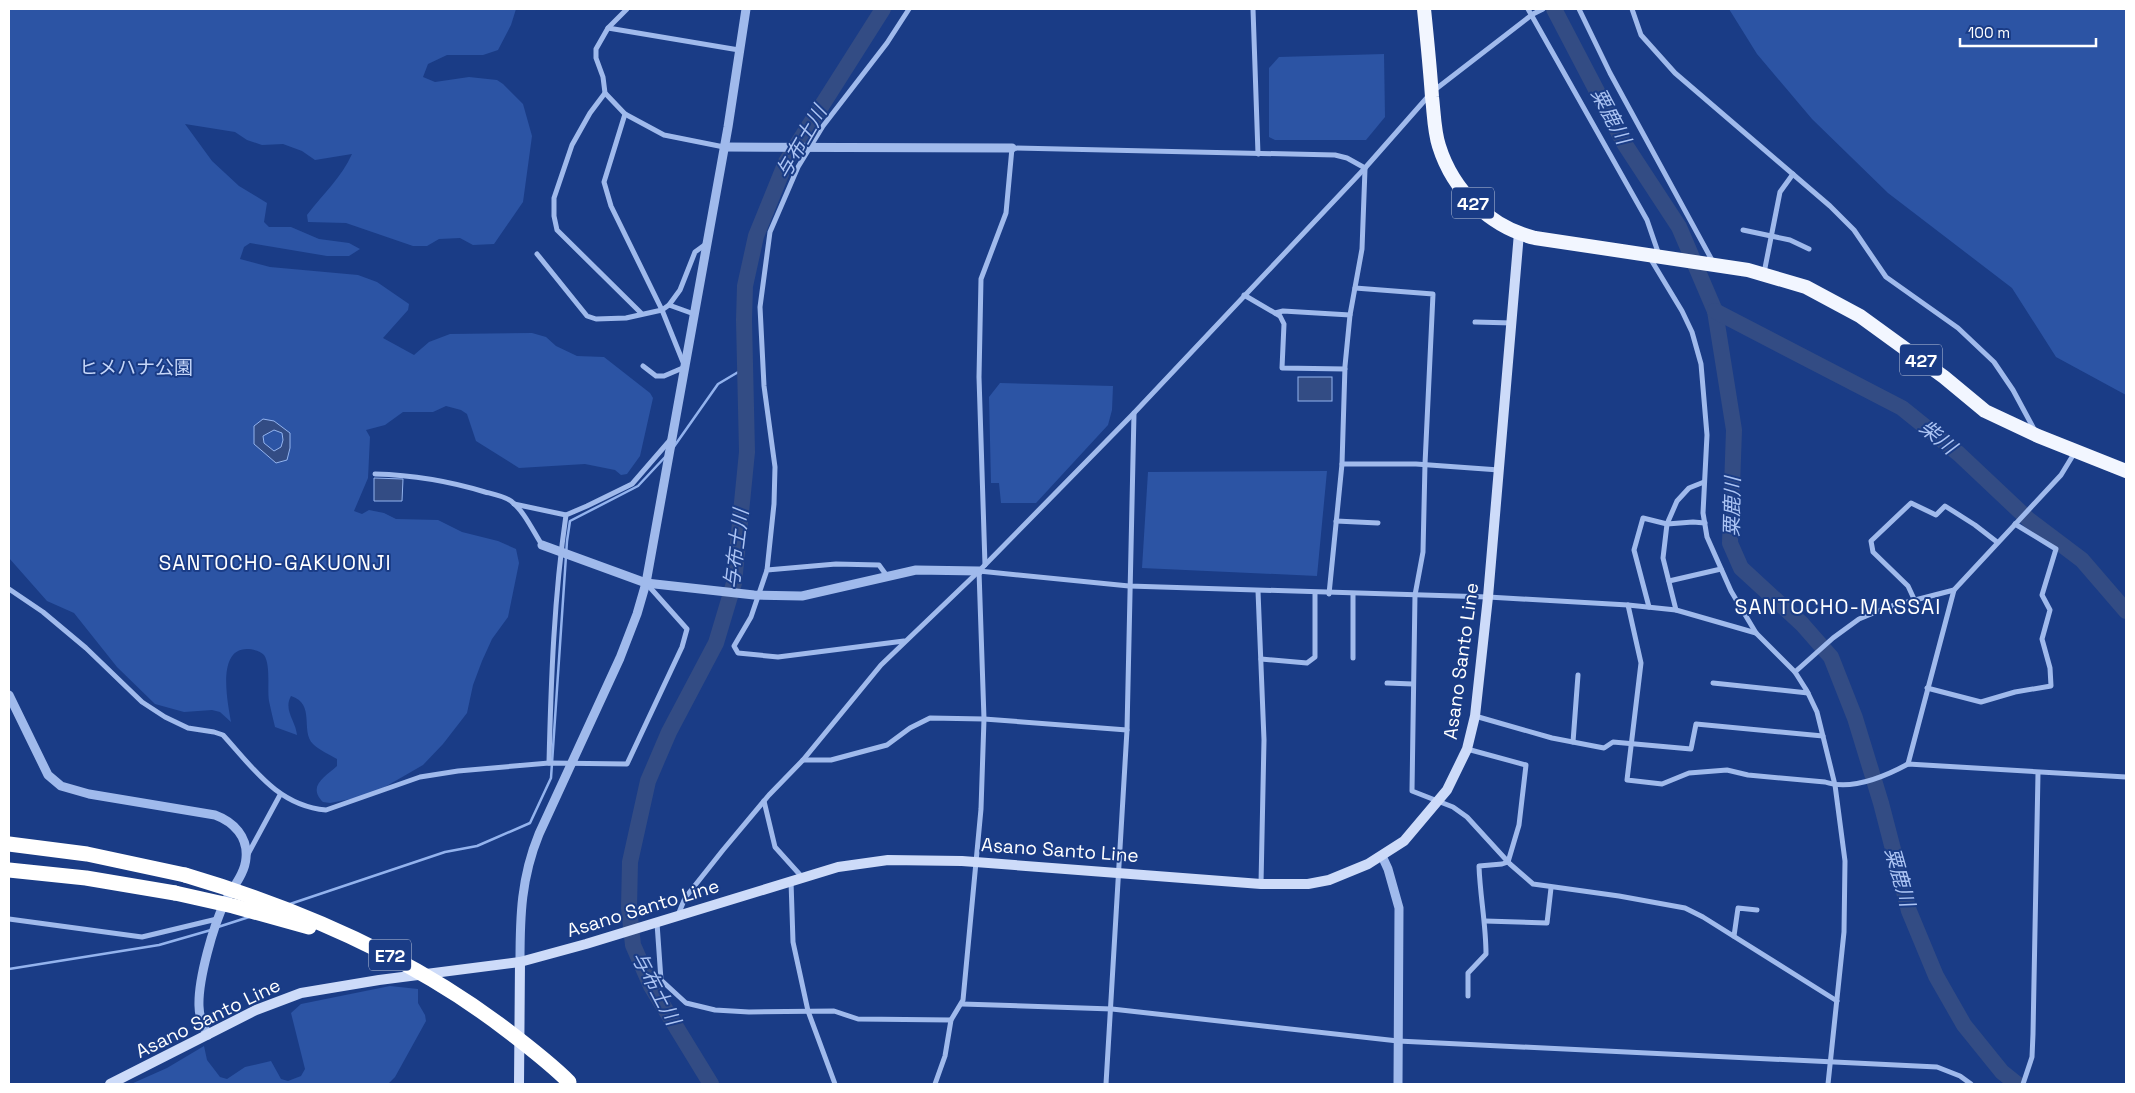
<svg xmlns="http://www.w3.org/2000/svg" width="2135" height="1093" font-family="'Space Grotesk','Noto Sans JP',sans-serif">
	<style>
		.green { fill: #2c54a4 }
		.water { fill: #334c84; stroke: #93b3ee; fill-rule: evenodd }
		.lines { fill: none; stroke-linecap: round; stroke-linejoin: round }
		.stream { stroke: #93b3ee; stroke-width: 2.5 }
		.river { stroke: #334c84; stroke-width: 16 }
		.minor { stroke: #a0baec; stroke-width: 5 }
		.tertiary { stroke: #a0baec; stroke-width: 9 }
		.secondary { stroke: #cddbf9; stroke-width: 10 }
		.trunk { stroke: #f2f6ff; stroke-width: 14 }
		.motorway { stroke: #fff; stroke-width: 15 }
		.motorway-bridge { stroke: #fff; stroke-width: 15 }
		.labels { text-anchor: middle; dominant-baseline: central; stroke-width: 4; stroke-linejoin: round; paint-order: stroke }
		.shield { fill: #1a3c86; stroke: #bac4db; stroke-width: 1 }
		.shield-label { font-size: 18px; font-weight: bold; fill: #fff }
		.park-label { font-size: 19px; fill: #c6d7f9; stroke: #1a3c86 }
		.street-label { font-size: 19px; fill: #fff; stroke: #1a3c86 }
		.water-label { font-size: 20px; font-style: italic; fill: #acc4f4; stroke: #1a3c86 }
		.quarter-label { font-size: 21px; letter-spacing: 1px; fill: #fff; stroke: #1a3c86 }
	</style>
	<rect width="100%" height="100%" fill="#1a3c86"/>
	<g class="green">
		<path d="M9 9H516L511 25 498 50 483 55H447L428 64 423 77 435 82 469 77 497 80 503 84 523 104 532 136 523 202 494 244 473 245 460 238 439 239 427 246H413L346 223 308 222 307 215C323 194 342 177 352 154L315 160 302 151 283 144 262 145 247 140 235 132 185 124 212 161 239 186 267 203 264 222 269 227H291L319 239 349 243 360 249 349 256H327L250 243 244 247 240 259 270 267 358 275 377 282 409 304 408 310 383 338 414 355 429 342 450 334 532 333 546 337 556 346 577 356 604 357 650 393 653 398 640 456 627 474 621 475 615 470 585 464 519 468 476 441 467 414 461 410 446 406 433 412H403L385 425 366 430 370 437 368 478 354 511 362 514 369 510 384 513 396 519 438 520 462 532 498 541 516 549 519 563 508 617 492 639 482 661 473 685 467 713 443 744 423 765 371 795 330 803 323 802C307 786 325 777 337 766V759C330 755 319 750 313 744 300 731 316 704 291 696 283 710 296 721 297 735L275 727C273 719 271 710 269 701 267 689 271 665 264 655 261 651 252 649 247 649 216 649 228 704 231 722L220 712 212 710 184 712 155 704 117 667 74 613 47 601 9 558Z"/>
		<path d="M1729 9H2126V395L2056 357 2012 288 1888 193 1812 119 1757 54Z"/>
		<path d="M1384 54 1385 117 1366 140H1275L1269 137V68L1279 57Z"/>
		<path d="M1000 383 1113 386 1112 410 1108 425 1036 503H1001L999 483H991L989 397Z"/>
		<path d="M1327 471 1317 576 1142 568 1148 472Z"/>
		<path d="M390 986 418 989V1003L425 1015 426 1021 395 1077 388 1084H131L167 1068 204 1046 207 1060 220 1077 227 1079 245 1067 271 1061 281 1079 288 1081 301 1076 305 1069 291 1013 301 1004Z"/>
	</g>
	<g class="water">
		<rect x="1298" y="377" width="34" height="24"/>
		<path d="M263 419 274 421 290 433V448L287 460 276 463 254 444V426ZM274 430 282 433 283 440 281 447 274 451 264 443 263 436Z"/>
		<path d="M374 478 403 479 402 501H374Z"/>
	</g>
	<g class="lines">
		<g class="stream">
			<path d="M673 448 718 384 745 368"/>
			<path d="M290 904 445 852 477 846 530 823 551 778 567 541 570 521 638 486 666 456"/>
			<path d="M218 927 249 917"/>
			<path d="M9 969 159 945 211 930"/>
		</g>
		<g class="river">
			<path d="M1554 9 1624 143 1679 227 1715 311 1734 430 1730 543 1741 568 1802 624 1831 657 1855 718 1881 803 1909 911 1936 976 1964 1025 2002 1072 2017 1084"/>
			<path d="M1715 311 1902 408 1959 454 2029 520 2082 560 2126 611"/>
			<path d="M711 1084 651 986 633 945 629 908 630 862 648 781 669 732 716 643 734 583 747 452 744 320 745 286 756 236 786 162 883 9"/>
		</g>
		<g class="minor">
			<path d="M627 9 608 28 596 49V58L603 77 605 93 625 114 664 135 724 147"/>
			<path d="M1253 9 1258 154"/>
			<path d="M1528 9 1647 220 1659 255"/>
			<path d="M1579 9 1610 73 1713 262"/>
			<path d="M1632 9 1641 35 1675 73 1830 206 1854 230 1886 277 1958 328 1994 362 2013 390 2035 431"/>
			<path d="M608 28 739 50"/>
			<path d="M605 93 590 113 572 145 554 198V216L557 230 641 313"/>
			<path d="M625 114 604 182 611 206 662 310 685 367 664 376H656L643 366"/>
			<path d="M1743 230 1790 240 1809 249"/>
			<path d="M537 254 587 316 596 319 626 318 662 310 669 305 680 290 695 252 706 244"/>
			<path d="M1650 258 1682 311 1692 332 1701 364 1707 435 1703 513 1707 537 1731 591 1756 633 1795 672 1807 691 1817 712 1835 785 1845 861 1844 932 1828 1084"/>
			<path d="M1764 273 1780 192 1793 174"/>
			<path d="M1355 288 1433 294 1425 464 1423 552 1415 595 1412 791 1453 807 1467 817 1510 864 1533 884 1619 896 1685 908 1703 917 1837 1001"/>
			<path d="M1244 295 1280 316 1284 324 1282 368 1345 369"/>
			<path d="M669 305 694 314"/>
			<path d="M1275 313 1283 311 1350 315"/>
			<path d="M1475 322 1512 323"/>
			<path d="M1342 464H1416L1499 470"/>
			<path d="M375 474C412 475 449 481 485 492 493 494 504 496 511 501 524 511 533 531 542 545"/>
			<path d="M514 504 566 515"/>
			<path d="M1336 521 1378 523"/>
			<path d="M985 565 979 377 981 279 1006 213 1012 148 1335 155 1347 158 1365 168"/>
			<path d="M767 570 774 504 775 467 764 386 760 307 770 232 798 167 823 126 887 43 909 9"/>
			<path d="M979 571 1129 586 1488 597 1628 605 1676 610 1756 633"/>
			<path d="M887 576 879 565 836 564 767 570 751 617 734 646 738 653 778 657 904 641"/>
			<path d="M1669 581 1721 569"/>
			<path d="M9 589 43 612 86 648 142 702 165 717 188 728 214 732 223 735C253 768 278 806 326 810L420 777 458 771 549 763 627 764 682 647 687 629 646 583"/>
			<path d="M1258 591 1264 740 1261 884"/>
			<path d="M1329 594 1342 464 1345 366 1350 315 1362 249 1365 169"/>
			<path d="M1915 601 1908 586 1873 552 1871 541 1911 503 1936 515 1945 506 1975 525 1997 542"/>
			<path d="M1628 605 1641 663 1627 780 1662 784 1689 773 1727 770 1748 775 1825 782C1851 791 1884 777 1908 764L2126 777"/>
			<path d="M1649 607 1634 550 1643 518 1667 524 1693 522 1705 523"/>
			<path d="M1676 610 1663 558 1667 524 1677 501 1689 488 1704 482"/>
			<path d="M1353 658V594"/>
			<path d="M1261 659 1307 663 1315 657V593"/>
			<path d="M1795 672 1833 638 1859 619 1888 607 1954 590 2061 475 2075 452"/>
			<path d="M1387 683 1413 684"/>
			<path d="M1713 683 1808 693"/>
			<path d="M1927 688 1981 702 2015 692 2051 686 2050 668 2042 639 2050 610 2042 595 2056 549 2015 524"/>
			<path d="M1475 716 1552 738 1604 748 1613 742 1691 749 1696 724 1823 736"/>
			<path d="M1573 742 1578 675"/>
			<path d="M1467 749 1526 765 1519 825 1508 862 1502 864 1479 866C1480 896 1486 924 1486 954L1468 973V996"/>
			<path d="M803 760H831L887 745 910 728 930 718 984 719 1127 730"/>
			<path d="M549 763C551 680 554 597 566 515L587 506 632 484 671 439"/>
			<path d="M1908 764 1954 590"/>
			<path d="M764 801 775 847 802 877"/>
			<path d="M247 856 280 795"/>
			<path d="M791 881 793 942 808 1011 835 1084"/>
			<path d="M678 915 685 898 723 850 769 795 803 760 881 665 979 571 1134 413 1365 168 1432 92 1533 14 1543 9"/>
			<path d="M9 919 142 937 217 919"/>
			<path d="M1485 921 1547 923 1551 888"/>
			<path d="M657 923 661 980 686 1003 715 1010 749 1012 834 1011 858 1019 951 1020"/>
			<path d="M1734 936 1738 908 1757 910"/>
			<path d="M962 1004 1112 1009 1398 1041 1937 1067 1960 1076 1971 1084"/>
			<path d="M935 1084 945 1056 951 1020 963 1000 981 809 984 719 979 571"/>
			<path d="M1106 1084 1127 730 1134 413"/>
			<path d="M2023 1084 2032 1057 2033 1034 2038 773"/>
		</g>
		<g class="tertiary">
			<path d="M724 147 1012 148"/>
			<path d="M542 545 646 583 754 595 802 596 916 570 979 571"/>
			<path d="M9 695 48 775 61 786 89 794 215 815C234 822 248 837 246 858 245 874 232 888 225 902 213 926 198 980 199 1006 199 1017 203 1026 208 1035"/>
			<path d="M1382 856 1388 869 1399 908 1398 1084"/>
			<path d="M520 962C520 916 521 878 539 834L620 658 637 614 646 583 728 127 746 9"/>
		</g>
		<g class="secondary">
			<path d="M110 1084 256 1010 301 993 379 980 520 962 586 944 838 867 888 860 962 861 1261 884H1308L1329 880 1368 864 1404 841 1447 790 1467 749 1475 716 1488 597 1519 233"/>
			<path d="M519 1084 520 962"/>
		</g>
		<path class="trunk" d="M1424 9C1427 38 1430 68 1432 97 1434 113 1434 131 1439 146 1453 191 1490 227 1535 238L1748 270 1806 287 1860 316 1944 377 1985 411 2038 436 2126 471"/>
		<g class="motorway">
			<path d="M9 844 87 854 185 875"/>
			<path d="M9 870 86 878 175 893"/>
		</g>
		<g class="motorway-bridge">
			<path d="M185 875C300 909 412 957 508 1031 529 1047 550 1063 569 1082"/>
			<path d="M175 893 233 906 309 927"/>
		</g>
	</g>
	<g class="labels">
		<g class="shield">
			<rect x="1452" y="187.5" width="42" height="31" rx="4"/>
			<rect x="1900" y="344.5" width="42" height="31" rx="4"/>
			<rect x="369" y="939.5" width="42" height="31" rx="4"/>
		</g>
		<g class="shield-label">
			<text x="1473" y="203">427</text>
			<text x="1921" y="360">427</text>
			<text x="390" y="955">E72</text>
		</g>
		<g class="park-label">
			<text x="136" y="367">ヒメハナ公園</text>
		</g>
		<g class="street-label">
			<text transform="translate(1461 661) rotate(-82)">Asano Santo Line</text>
			<text transform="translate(1060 850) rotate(4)">Asano Santo Line</text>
			<text transform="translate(643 908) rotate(-17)">Asano Santo Line</text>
			<text transform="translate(208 1018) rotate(-26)">Asano Santo Line</text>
		</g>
		<g class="water-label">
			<text transform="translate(1611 116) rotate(62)">粟鹿川</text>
			<text transform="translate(801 142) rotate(-60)">与布土川</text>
			<text transform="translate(1938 437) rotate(39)">柴川</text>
			<text transform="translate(1732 507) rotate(-89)">粟鹿川</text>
			<text transform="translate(736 549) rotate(-83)">与布土川</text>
			<text transform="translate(1900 877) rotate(74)">粟鹿川</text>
			<text transform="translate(656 988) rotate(62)">与布土川</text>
		</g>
		<g class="quarter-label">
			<text x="275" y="562">SANTOCHO-GAKUONJI</text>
			<text x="1838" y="606">SANTOCHO-MASSAI</text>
		</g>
	</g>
	<rect width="2135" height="1093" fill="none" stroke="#ffffff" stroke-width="20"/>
	<path d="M1960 38v8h136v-8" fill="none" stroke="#ffffff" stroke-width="2.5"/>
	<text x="1968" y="38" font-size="15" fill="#ffffff" stroke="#1a3c86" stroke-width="4" paint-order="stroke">100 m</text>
</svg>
